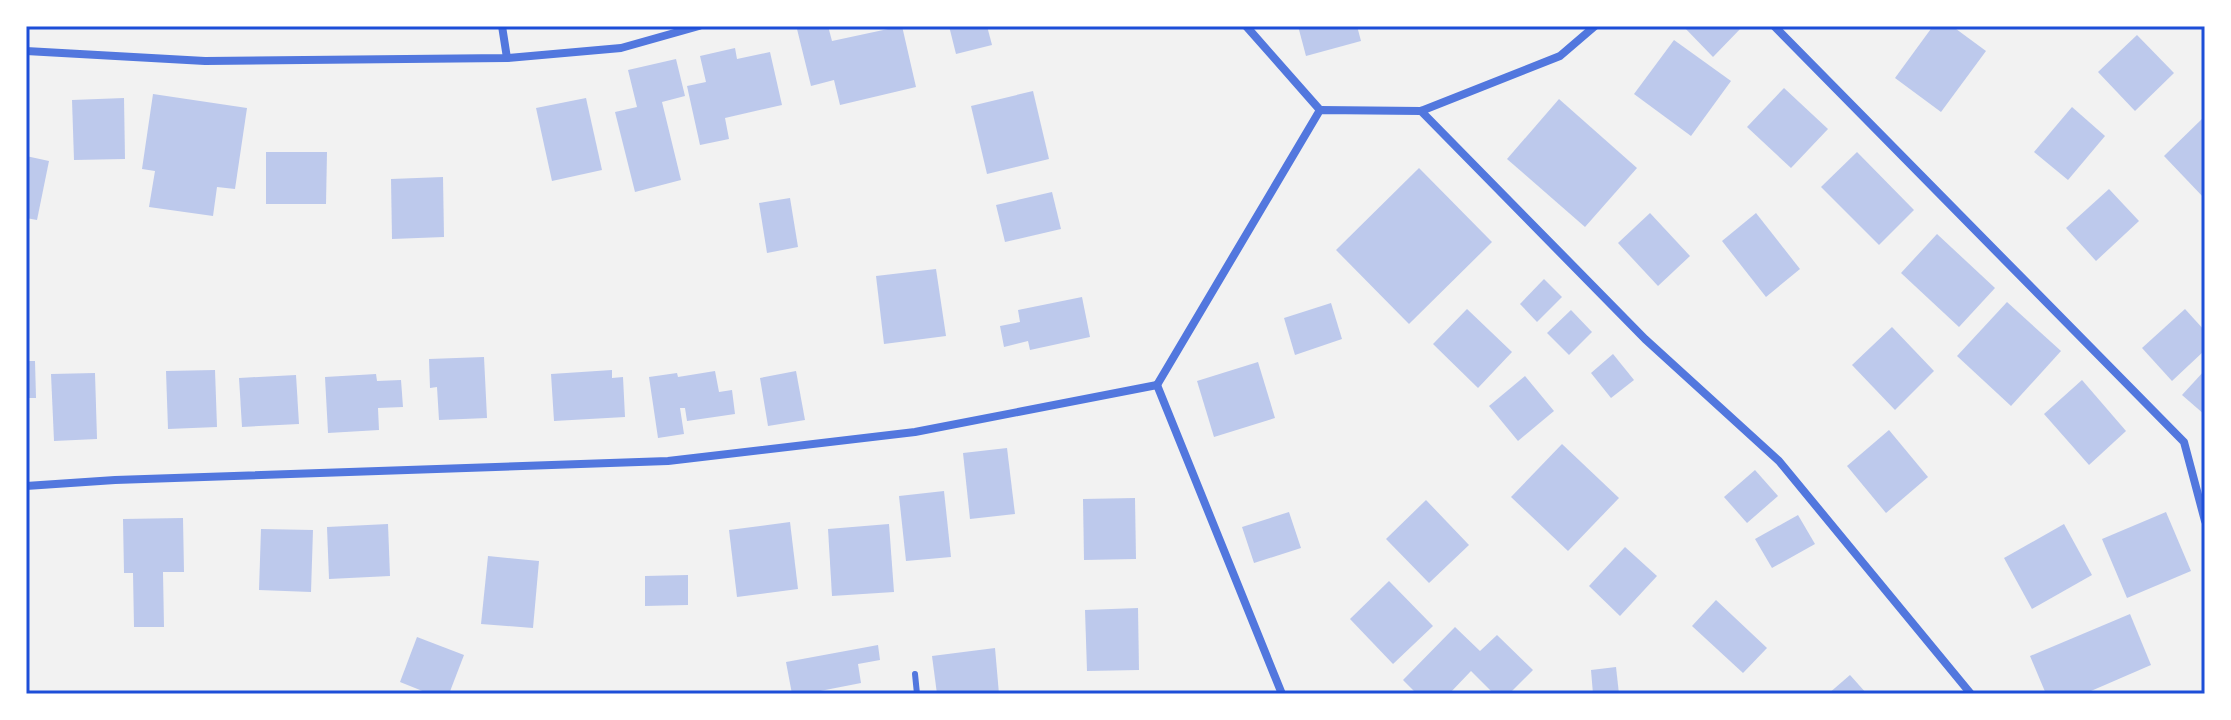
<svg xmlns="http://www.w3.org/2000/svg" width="2231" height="720" font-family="Barlow,sans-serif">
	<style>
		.building { fill: #bdc9ec }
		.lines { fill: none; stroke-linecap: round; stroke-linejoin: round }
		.service { stroke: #5277de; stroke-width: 6 }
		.minor { stroke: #5277de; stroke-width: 8 }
		.neatline { fill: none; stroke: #1d4ed8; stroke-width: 3 }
	</style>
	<rect width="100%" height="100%" fill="#f2f2f2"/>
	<g class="building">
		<path d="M813 26H828L832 41 902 26 916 87 840 105 834 80 811 86 797 29Z"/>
		<path d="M949 26H987L992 45 956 54Z"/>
		<path d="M1298 26H1357L1361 41 1306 56Z"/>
		<path d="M1683 26H1743L1713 57Z"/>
		<path d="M1933 26H1952L1986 51 1941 112 1895 78Z"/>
		<path d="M2137 35 2174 73 2135 111 2098 72Z"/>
		<path d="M1674 40 1731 81 1691 136 1634 94Z"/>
		<path d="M735 48 737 59 770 52 782 105 725 118 729 139 700 145 687 86 706 82 700 56Z"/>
		<path d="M676 59 685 96 662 102 681 180 635 192 615 112 637 107 628 70Z"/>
		<path d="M1784 88 1828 129 1791 168 1747 127Z"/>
		<path d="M1033 91 1049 159 987 174 971 106Z"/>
		<path d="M153 94 247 108 235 189 217 187 213 216 149 207 155 171 142 169Z"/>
		<path d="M124 98 125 159 74 160 72 100Z"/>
		<path d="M586 98 602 170 552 181 536 108Z"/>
		<path d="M1559 99 1637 168 1585 227 1507 159Z"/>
		<path d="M2072 107 2105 136 2068 180 2034 152Z"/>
		<path d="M2205 116V199L2164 156Z"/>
		<path d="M266 152H327L326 204H266Z"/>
		<path d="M1857 152 1914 210 1879 245 1821 187Z"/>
		<path d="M26 156 49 161 37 220 26 218Z"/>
		<path d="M1419 168 1492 242 1409 324 1336 250Z"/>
		<path d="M443 177 444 237 392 239 391 179Z"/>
		<path d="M2109 189 2139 221 2096 261 2066 228Z"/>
		<path d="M1052 192 1061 229 1005 242 996 205Z"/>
		<path d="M790 198 798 247 767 253 759 203Z"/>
		<path d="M1650 213 1690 256 1658 286 1618 243Z"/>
		<path d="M1756 213 1800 269 1766 297 1722 241Z"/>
		<path d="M1937 234 1995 288 1959 327 1901 273Z"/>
		<path d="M936 269 946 336 884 344 876 276Z"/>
		<path d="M1544 279 1562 297 1537 322 1520 304Z"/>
		<path d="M1082 297 1090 337 1030 350 1028 341 1004 347 1000 326 1020 322 1018 310Z"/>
		<path d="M2007 302 2061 351 2011 406 1957 356Z"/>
		<path d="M1331 303 1342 339 1295 355 1284 318Z"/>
		<path d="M1467 309 1512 352 1478 388 1433 344Z"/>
		<path d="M2185 309 2205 331V350L2172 381 2142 348Z"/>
		<path d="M1571 310 1592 332 1569 355 1547 333Z"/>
		<path d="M1892 327 1934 371 1895 410 1852 365Z"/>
		<path d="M1613 354 1634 380 1611 398 1591 373Z"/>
		<path d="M484 357 487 418 439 420 437 387 430 388 429 359Z"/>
		<path d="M26 361H35L36 398H26Z"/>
		<path d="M1258 362 1275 418 1214 437 1197 381Z"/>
		<path d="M215 370 217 427 168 429 166 371Z"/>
		<path d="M612 370V378L623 377 625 417 554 421 551 374Z"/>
		<path d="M2205 370V415L2182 395Z"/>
		<path d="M715 371 719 392 732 390 735 414 687 421 685 408H680L684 434 658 438 649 377 677 373 678 377Z"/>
		<path d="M796 371 805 420 768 426 760 378Z"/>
		<path d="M95 373 97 439 54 441 51 374Z"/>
		<path d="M376 374 377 381 401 380 403 407 378 408 379 430 328 433 325 377Z"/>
		<path d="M296 375 299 424 242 427 239 378Z"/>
		<path d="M1525 376 1554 411 1518 441 1489 406Z"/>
		<path d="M2082 380 2126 431 2089 465 2044 414Z"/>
		<path d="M1889 430 1928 477 1886 513 1847 466Z"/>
		<path d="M1562 444 1619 498 1568 551 1511 497Z"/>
		<path d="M1007 448 1015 514 970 519 963 453Z"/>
		<path d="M1755 470 1778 496 1747 523 1724 497Z"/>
		<path d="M944 491 951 557 906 561 899 496Z"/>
		<path d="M1135 498 1136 559 1084 560 1083 499Z"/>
		<path d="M1426 500 1469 545 1429 583 1386 539Z"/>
		<path d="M1289 512 1301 548 1254 563 1242 527Z"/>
		<path d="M2166 512 2191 571 2127 598 2102 539Z"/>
		<path d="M1798 515 1815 544 1772 568 1755 539Z"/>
		<path d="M183 518 184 572H163L164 627H134L133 573H124L123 519Z"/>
		<path d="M790 522 798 589 737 597 729 530Z"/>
		<path d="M388 524 390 576 329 579 327 527Z"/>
		<path d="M889 524 894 592 832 596 828 529Z"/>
		<path d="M2064 524 2092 575 2032 609 2004 558Z"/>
		<path d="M261 529 313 530 311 592 259 590Z"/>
		<path d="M1625 547 1657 576 1620 616 1589 586Z"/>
		<path d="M488 556 539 561 533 628 481 624Z"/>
		<path d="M688 575V605L645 606V576Z"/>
		<path d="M1389 581 1433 626 1393 664 1350 619Z"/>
		<path d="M1716 600 1767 648 1743 673 1692 626Z"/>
		<path d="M1138 608 1139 670 1087 671 1085 610Z"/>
		<path d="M2130 614 2151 665 2084 694H2046L2030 656Z"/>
		<path d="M1455 627 1480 651 1497 635 1533 670 1509 694H1494L1471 671 1449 694H1417L1403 680Z"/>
		<path d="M417 637 464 655 449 694H430L400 682Z"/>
		<path d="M878 645 880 660 858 664 861 683 815 692V694H792L786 662Z"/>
		<path d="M995 648 999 694H937L932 656Z"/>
		<path d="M1616 667 1619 694H1593L1591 670Z"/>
		<path d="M1850 675 1867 694H1828Z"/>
	</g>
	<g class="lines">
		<path class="service" d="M915 674 917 694"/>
		<g class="minor">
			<path d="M502 26 507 58"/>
			<path d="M1246 26 1320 110"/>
			<path d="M1774 26 2184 442 2205 521"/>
			<path d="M26 51 205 61 507 58 621 48 699 26"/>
			<path d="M1421 111 1645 339 1779 461 1971 694"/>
			<path d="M1157 385 1320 110 1421 111 1560 56 1595 26"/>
			<path d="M1157 385 1282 694"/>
			<path d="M26 486 115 480 668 461 915 432 1157 385"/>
		</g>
	</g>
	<rect width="2231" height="720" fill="none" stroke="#ffffff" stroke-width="56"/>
	<rect x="28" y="28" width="2175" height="664" class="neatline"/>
</svg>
